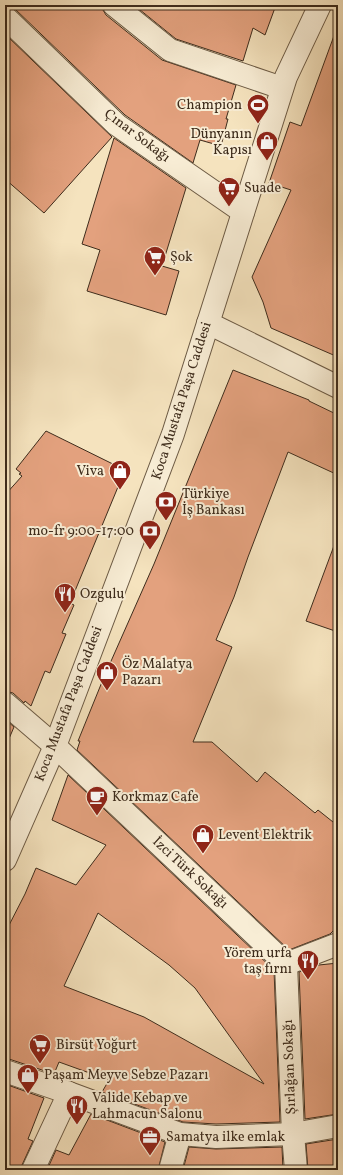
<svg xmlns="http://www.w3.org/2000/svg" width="343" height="1175" font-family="Vollkorn,serif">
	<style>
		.building { fill: #e3a17e; stroke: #3e2c1c; fill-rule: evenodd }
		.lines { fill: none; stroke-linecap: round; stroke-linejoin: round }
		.minor-casing { stroke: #6c5a44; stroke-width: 24 }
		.tertiary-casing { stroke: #6c5a44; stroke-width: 24 }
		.minor { stroke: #f8edd5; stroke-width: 22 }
		.tertiary { stroke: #f8edd5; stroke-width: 22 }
		.labels { text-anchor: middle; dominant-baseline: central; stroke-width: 4; stroke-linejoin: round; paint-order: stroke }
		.poi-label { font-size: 14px; fill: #3e2c1c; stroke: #f8edd5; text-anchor: start }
		.street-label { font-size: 14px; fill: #3e2c1c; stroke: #f8edd5 }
	</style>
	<rect width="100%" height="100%" fill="#f5e3be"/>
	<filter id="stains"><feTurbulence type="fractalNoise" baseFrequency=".005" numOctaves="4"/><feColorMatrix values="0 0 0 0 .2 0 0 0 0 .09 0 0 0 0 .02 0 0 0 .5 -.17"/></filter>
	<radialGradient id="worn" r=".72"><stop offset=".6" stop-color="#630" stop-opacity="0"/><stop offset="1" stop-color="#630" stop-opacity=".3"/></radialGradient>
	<g class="building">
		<path d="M8 5H102L103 10 106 15 162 60 236 85 226 119H228L221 146 200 140 193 163 125 115 14 8Z"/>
		<path d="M134 5H276L265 35 253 28 243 61 176 39Z"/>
		<path d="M335 33H338V357L271 328 263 302 252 277 291 190 269 183 290 122 301 126Z"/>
		<path d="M5 34 112 137 44 213 5 179Z"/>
		<path d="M114 138 186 188 162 266 179 271 166 315 87 291 100 250 82 244Z"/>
		<path d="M233 370 309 400V401L338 415V475L288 452 248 557 234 597 216 640 232 647 193 742H212L257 782 265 772 315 813 318 810 338 826V926L330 934 289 950 77 750 80 741H78L104 677 154 564Z"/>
		<path d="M46 431 125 470 70 603 74 605 62 633 66 634 50 673 45 671 31 706 25 701 24 703 13 693 5 691V495L22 476 19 474 21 473 16 469Z"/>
		<path d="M335 543H338V632L306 621Z"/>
		<path d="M5 719 14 727 5 748Z"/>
		<path d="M68 775 274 970 280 1122 216 1124 183 1122 102 1092 109 1080 59 1062 54 1074 9 1059H5V933L25 894 36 868 76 885 106 845 52 820ZM98 913 169 965 195 988 264 1084 144 1017 64 986Z"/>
		<path d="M338 963V1114L305 1119 299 972 319 965Z"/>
		<path d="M5 1084 44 1098 28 1139 33 1141 22 1165 21 1170H5Z"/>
		<path d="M91 1114 165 1142 158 1170H47L56 1150 69 1155Z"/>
		<path d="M338 1139V1170H308L306 1144Z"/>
		<path d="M189 1147 216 1149 282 1147 283 1170H183Z"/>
	</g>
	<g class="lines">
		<g class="minor-casing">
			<g id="minor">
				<path d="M114 5 170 50 282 88"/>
				<path d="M5 17 117 125 243 212"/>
				<path d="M208 323 338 387"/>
				<path d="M5 703 55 746 286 964"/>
				<path d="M286 964 293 1134 296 1170"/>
				<path d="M286 964 338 944"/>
				<path d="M5 1071 69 1093 180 1134 216 1137 293 1134 338 1126"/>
				<path d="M33 1170 69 1093"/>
				<path d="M170 1170 180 1134"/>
			</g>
		</g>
		<g class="tertiary-casing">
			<path id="tertiary" d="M5 860 55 746 173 434 286 77 320 5"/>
		</g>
		<use href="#minor" class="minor"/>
		<use href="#tertiary" class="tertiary"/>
	</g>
	<defs>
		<g id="stadium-pin" transform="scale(1.15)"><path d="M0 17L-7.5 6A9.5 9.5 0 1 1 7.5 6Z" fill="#8f2418" stroke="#f8edd5"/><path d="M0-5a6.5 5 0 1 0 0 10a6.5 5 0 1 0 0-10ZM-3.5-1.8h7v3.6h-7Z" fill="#fff"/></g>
		<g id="shop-pin" transform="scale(1.15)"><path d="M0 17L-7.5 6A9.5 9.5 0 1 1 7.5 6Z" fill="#8f2418" stroke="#f8edd5"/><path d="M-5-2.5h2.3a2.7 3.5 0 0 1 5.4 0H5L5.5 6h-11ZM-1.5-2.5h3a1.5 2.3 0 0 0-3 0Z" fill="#fff"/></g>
		<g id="supermarket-pin" transform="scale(1.15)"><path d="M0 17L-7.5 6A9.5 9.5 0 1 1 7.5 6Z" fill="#8f2418" stroke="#f8edd5"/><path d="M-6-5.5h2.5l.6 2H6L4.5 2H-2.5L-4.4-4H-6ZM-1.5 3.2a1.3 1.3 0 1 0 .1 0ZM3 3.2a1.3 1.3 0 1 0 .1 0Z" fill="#fff"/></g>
		<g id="bank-pin" transform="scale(1.15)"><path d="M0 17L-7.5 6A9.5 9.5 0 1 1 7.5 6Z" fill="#8f2418" stroke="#f8edd5"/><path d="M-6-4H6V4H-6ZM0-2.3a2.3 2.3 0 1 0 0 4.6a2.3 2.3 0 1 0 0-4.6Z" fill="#fff"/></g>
		<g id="restaurant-pin" transform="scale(1.15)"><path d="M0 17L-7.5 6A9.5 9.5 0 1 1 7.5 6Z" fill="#8f2418" stroke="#f8edd5"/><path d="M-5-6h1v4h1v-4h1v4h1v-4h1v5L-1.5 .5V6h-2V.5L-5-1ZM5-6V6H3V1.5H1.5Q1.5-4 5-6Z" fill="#fff"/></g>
		<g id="cafe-pin" transform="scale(1.15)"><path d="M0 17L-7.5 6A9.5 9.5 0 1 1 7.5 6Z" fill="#8f2418" stroke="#f8edd5"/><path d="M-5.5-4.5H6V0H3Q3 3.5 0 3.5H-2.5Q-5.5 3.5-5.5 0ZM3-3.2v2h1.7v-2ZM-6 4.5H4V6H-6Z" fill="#fff"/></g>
		<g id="office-pin" transform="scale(1.15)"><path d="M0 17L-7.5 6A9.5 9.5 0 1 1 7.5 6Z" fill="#8f2418" stroke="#f8edd5"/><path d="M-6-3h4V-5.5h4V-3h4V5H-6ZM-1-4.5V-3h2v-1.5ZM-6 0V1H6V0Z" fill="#fff"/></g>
	</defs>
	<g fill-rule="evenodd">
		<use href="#stadium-pin" x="258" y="105"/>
		<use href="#shop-pin" x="267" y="142"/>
		<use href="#supermarket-pin" x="229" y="188"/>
		<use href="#supermarket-pin" x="155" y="257"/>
		<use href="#shop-pin" x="120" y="471"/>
		<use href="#bank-pin" x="166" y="502"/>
		<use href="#bank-pin" x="150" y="531"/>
		<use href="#restaurant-pin" x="65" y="594"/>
		<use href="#shop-pin" x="107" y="672"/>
		<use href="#cafe-pin" x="97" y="797"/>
		<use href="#shop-pin" x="203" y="835"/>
		<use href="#restaurant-pin" x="308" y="961"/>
		<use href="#supermarket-pin" x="40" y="1045"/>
		<use href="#shop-pin" x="28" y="1075"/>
		<use href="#restaurant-pin" x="77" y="1106"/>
		<use href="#office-pin" x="150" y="1137"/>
	</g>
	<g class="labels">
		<g class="poi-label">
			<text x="242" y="105" text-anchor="end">Champion</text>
			<text x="252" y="134" text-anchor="end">Dünyanın<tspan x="252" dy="16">Kapısı</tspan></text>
			<text x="244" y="188">Suade</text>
			<text x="170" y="257">Şok</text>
			<text x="104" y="471" text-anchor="end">Viva</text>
			<text x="182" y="494">Türkiye<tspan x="182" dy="16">İş Bankası</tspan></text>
			<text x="134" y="531" text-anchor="end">mo-fr 9:00-17:00</text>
			<text x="80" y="594">Ozgulu</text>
			<text x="122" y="664">Öz Malatya<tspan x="122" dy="16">Pazarı</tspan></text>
			<text x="112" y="797">Korkmaz Cafe</text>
			<text x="218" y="835">Levent Elektrik</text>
			<text x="292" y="953" text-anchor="end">Yörem urfa<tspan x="292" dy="16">taş fırnı</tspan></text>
			<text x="56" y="1045">Birsüt Yoğurt</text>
			<text x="44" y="1075">Paşam Meyve Sebze Pazarı</text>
			<text x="92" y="1098">Valide Kebap ve<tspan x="92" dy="16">Lahmacun Salonu</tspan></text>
			<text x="166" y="1137">Samatya ilke emlak</text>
		</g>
		<g class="street-label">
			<text transform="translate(137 136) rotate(37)">Çınar Sokağı</text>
			<text transform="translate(182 401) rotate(-72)">Koca Mustafa Paşa Caddesi</text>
			<text transform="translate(69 704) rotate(-69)">Koca Mustafa Paşa Caddesi</text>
			<text transform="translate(190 873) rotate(43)">İzci Türk Sokağı</text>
			<text transform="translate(290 1067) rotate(-92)">Şırlağan Sokağı</text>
		</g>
	</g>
	<rect width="343" height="1175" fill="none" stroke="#f5e3be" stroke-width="20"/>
	<rect x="6" y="6" width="331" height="1163" fill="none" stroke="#3e2c1c" stroke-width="2"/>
	<rect x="10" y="10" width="323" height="1155" fill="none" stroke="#3e2c1c"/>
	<rect width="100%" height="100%" filter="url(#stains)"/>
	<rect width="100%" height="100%" fill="url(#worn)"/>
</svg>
